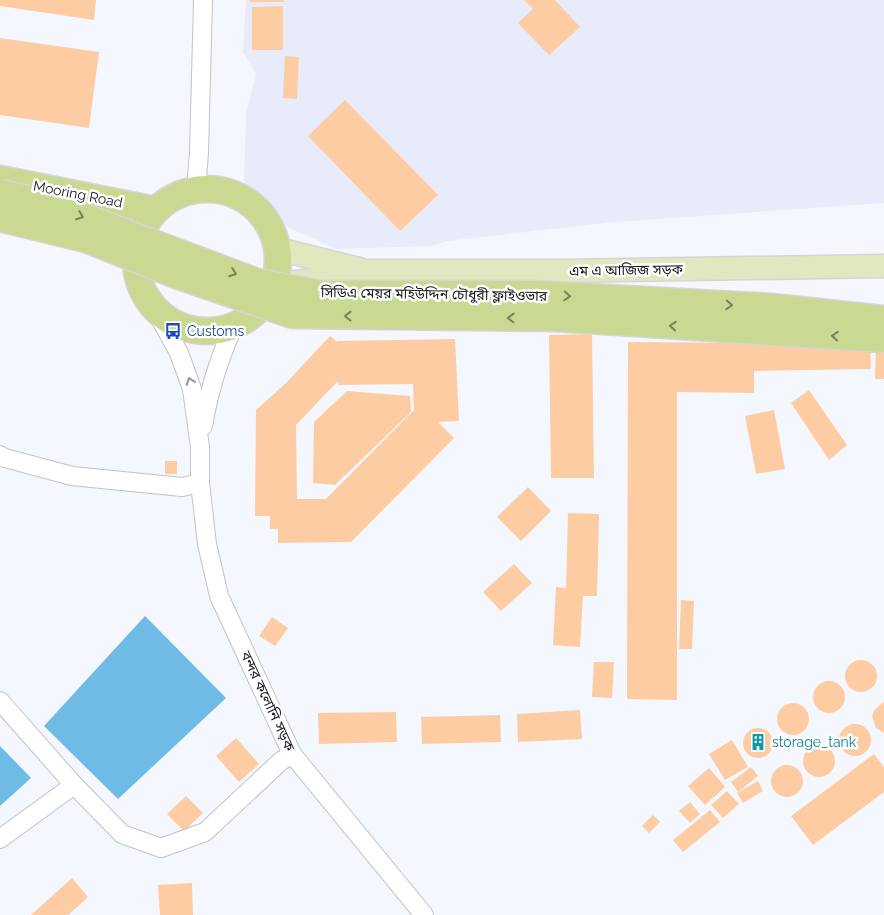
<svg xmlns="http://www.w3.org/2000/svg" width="884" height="915" font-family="Raleway,'Noto Sans Bengali',sans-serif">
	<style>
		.built { fill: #e8ebf9 }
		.water { fill: #6ebbe6 }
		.building { fill: #fecca3; fill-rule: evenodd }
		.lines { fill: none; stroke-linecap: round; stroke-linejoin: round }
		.minor-casing { stroke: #c1c2ca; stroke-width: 20 }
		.major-casing { stroke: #d5d5d6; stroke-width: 25 }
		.highway-casing { stroke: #d5d5d6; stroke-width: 29 }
		.minor { stroke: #fff; stroke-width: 18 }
		.major { stroke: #dfe8be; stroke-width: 22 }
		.highway { stroke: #c9d992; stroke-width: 26 }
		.highway-bridge-casing { stroke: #d5d5d6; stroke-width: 29; stroke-linecap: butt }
		.highway-bridge { stroke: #c9d992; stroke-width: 26 }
		.oneway { stroke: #78815c }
		.oneway2 { stroke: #969698 }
		.labels { text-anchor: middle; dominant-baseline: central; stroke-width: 5; stroke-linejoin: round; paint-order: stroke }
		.street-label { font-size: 14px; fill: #161619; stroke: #fff }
		.transit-label { font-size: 14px; fill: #164399; stroke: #fff; text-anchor: start }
		.culture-label { font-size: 14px; fill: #0d838f; stroke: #fff; text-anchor: start }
	</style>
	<rect width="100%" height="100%" fill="#f5f7fe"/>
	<path class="built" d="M246 0H884V203L615 222 447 241 431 246 337 249 289 228 244 187 246 113 256 74 243 52Z"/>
	<g class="water">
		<path d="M145 616 226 698 118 799 44 726Z"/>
		<path d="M0 746 31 778 0 806Z"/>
	</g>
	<g class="building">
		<path d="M0 0H96L94 20 0 6Z"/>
		<rect x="250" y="0" width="34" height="2"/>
		<path d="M524 0H555L580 27 549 55 518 23 533 9Z"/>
		<path d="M283 6V50H252V7Z"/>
		<path d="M0 38 99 52 89 128 0 115Z"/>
		<path d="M285 56 299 57 297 99 283 98Z"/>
		<path d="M345 100 438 195 400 231 308 136Z"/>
		<path d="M592 334 594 478H551L549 335Z"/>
		<path d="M330 336 337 342V341L455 339 459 421 438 422 454 438 351 542 278 543V529H270V516H255L256 410 286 383ZM338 381V385L413 384 414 410 326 499H297L296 425Z"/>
		<path d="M870 339 871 369 754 371V393L677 392V700L627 699 628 342 753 343Z"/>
		<path d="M876 346H884V379H875Z"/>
		<path d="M809 390 847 445 829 460 791 403Z"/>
		<path d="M347 391 410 396 411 412 335 485 313 483 314 422Z"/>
		<path d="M774 410 785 469 756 474 745 416Z"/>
		<rect x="165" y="461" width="12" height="13"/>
		<path d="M528 487 551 511 521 541 497 517Z"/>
		<path d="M568 513 599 514 597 596H583L580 647 553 645 556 587 566 588Z"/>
		<path d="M514 564 532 583 501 611 483 592Z"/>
		<path d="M681 600 694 601 692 649H679Z"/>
		<path d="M272 617 288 628 275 646 259 636Z"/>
		<circle cx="861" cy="676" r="16"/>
		<path d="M594 662H614L612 698 592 697Z"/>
		<circle cx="829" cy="697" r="16"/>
		<path d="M884 702V733L876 728 872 716 875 709Z"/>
		<circle cx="793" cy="719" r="16"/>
		<path d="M580 710 582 739 518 742 517 714Z"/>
		<path d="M396 712 397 742 319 744 318 713Z"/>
		<path d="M500 715 501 742 422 744 421 717Z"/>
		<circle cx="855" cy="740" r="16"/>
		<circle cx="758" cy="743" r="15"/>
		<path d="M236 738 259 764 239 782 216 756Z"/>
		<path d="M732 740 748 767 725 780 709 754Z"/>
		<circle cx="819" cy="761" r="16"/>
		<path d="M874 754 884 767V792L813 845 791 816Z"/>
		<circle cx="787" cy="781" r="16"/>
		<path d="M751 767 758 776 738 792 731 782Z"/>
		<path d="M709 768 725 787 705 805 688 786Z"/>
		<path d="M758 781 763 791 743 803 737 793Z"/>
		<path d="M727 791 739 804 723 818 711 805Z"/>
		<path d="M186 796 203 813 184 831 167 814Z"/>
		<path d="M690 802 700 814 690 823 679 811Z"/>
		<path d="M710 810 720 822 683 852 673 840Z"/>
		<path d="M653 815 660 822 649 833 642 826Z"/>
		<path d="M72 878 88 897 68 915H31Z"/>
		<path d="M192 883 193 915H160L158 885Z"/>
	</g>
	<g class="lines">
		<g class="minor-casing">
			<g id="minor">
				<path d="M196 189 199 153 203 0"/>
				<path d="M156 311 179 353 192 389 200 447V483L207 544 219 596 292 754 424 915"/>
				<path d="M203 426C208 395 220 357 233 327"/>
				<path d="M0 455 1 457 72 476 182 487 200 483"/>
				<path d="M0 701 74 785 122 834 161 848 205 832 281 761 292 754"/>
				<path d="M0 839 74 785"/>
			</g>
		</g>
		<g class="major-casing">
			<g id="major">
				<path d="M278 249 359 269"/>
				<path d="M283 284 367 271H562L884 266"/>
			</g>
		</g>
		<g class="highway-casing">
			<g id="highway">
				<path d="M0 179 155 210"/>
				<circle cx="207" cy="260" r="71"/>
			</g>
		</g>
		<use href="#minor" class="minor"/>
		<use href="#major" class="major"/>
		<use href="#highway" class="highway"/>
		<g class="highway-bridge-casing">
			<g id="highway-bridge">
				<path d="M0 193 49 204 257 282 321 294H534L771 307 884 319"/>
				<path d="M0 218 86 239 179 276 293 315 556 318 884 339"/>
			</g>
		</g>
		<use href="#highway-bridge" class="highway-bridge"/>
	</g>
	<defs><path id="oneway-chevron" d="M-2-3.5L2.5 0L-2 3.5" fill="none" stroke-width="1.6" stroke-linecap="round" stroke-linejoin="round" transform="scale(1.25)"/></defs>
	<g class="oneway">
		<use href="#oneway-chevron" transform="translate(80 216) rotate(21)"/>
		<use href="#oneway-chevron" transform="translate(233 273) rotate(20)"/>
		<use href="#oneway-chevron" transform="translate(567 296) rotate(3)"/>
		<use href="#oneway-chevron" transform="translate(729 305) rotate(3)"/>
		<use href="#oneway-chevron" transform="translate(348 316) rotate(-179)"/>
		<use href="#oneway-chevron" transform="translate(511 318) rotate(-179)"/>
		<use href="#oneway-chevron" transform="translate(673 326) rotate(-176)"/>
		<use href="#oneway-chevron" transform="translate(835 336) rotate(-176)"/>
	</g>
	<use class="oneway2" href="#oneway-chevron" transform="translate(190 381) rotate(-110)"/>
	<defs>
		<g id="bus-bare" transform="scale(1.35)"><path d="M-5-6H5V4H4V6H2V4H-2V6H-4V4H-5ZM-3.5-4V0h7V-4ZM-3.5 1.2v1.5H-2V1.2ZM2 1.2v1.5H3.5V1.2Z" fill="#1a4fb4" stroke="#fff" stroke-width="2.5" paint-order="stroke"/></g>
		<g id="building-bare" transform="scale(1.35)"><path d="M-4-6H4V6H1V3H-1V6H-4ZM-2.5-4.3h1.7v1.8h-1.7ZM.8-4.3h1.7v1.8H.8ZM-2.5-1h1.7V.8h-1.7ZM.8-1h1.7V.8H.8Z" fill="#0f9aa8" stroke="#fff" stroke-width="2.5" paint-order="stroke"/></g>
	</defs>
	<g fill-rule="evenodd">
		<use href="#bus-bare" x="173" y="331"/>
		<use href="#building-bare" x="758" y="742"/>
	</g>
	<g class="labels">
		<g class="street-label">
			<text transform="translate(78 194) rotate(11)">Mooring Road</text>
			<text transform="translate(626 270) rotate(-1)">এম এ আজিজ সড়ক</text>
			<text transform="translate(434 294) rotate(1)">সিডিএ মেয়র মহিউদ্দিন চৌধুরী ফ্লাইওভার</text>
			<text transform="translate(268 701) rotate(65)">বন্দর কলোনি সড়ক</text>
		</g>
		<g class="transit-label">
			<text x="187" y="331">Customs</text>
		</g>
		<g class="culture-label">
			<text x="772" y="742">storage_tank</text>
		</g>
	</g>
</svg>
